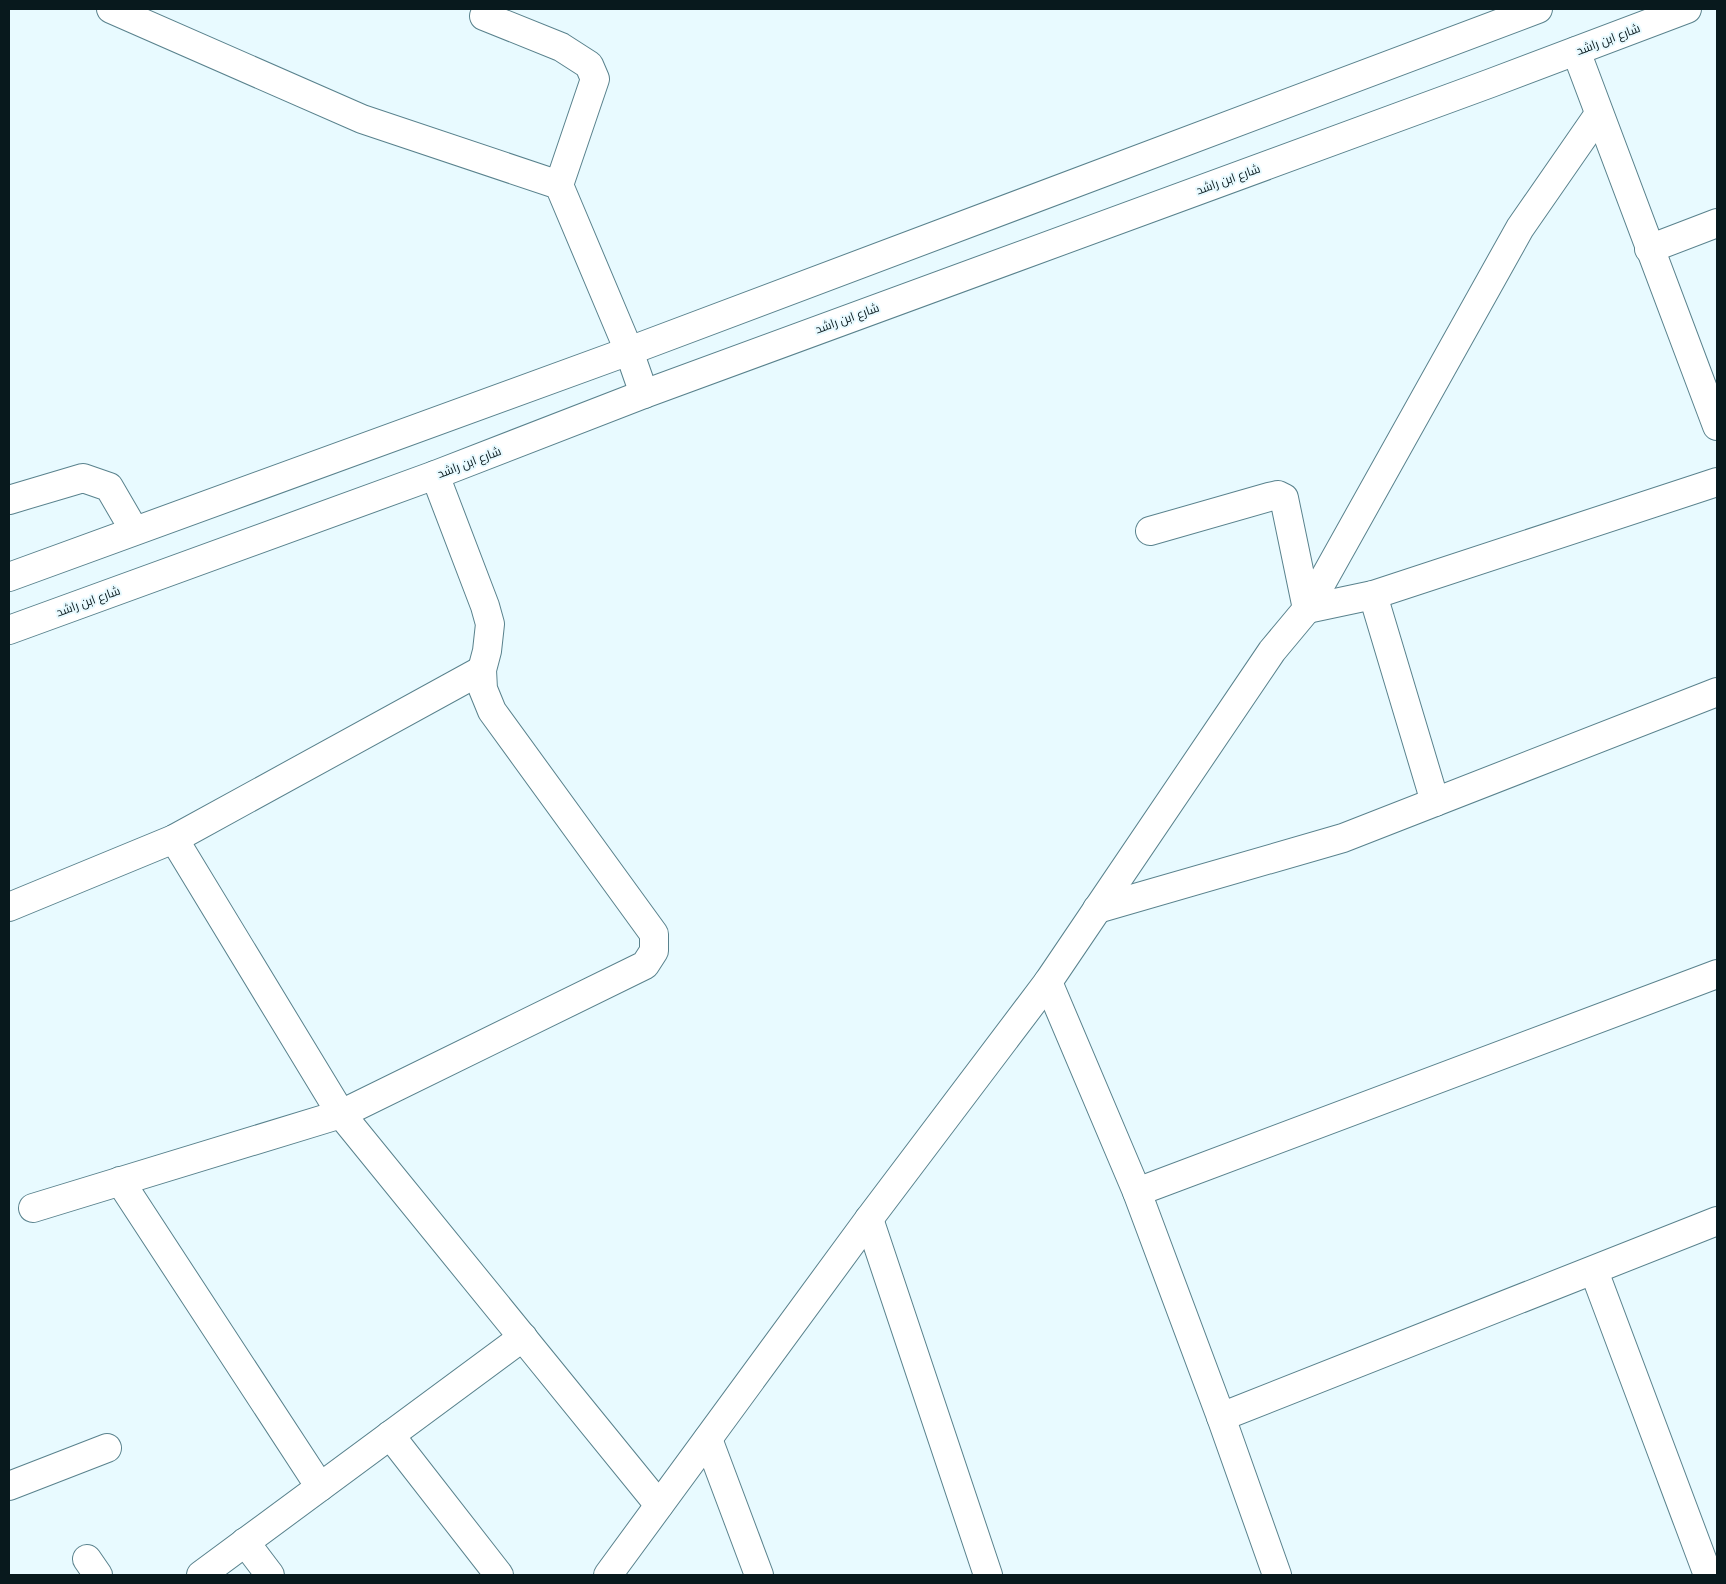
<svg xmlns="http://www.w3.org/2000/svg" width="1726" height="1584" font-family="Montserrat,Cairo,sans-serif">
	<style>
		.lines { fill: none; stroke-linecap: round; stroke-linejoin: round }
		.minor-casing { stroke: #59828d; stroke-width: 30 }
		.major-casing { stroke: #59828d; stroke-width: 30 }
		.minor { stroke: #fff; stroke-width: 28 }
		.major { stroke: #fff; stroke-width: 28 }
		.labels { text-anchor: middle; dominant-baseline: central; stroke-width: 4; stroke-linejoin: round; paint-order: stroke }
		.street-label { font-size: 12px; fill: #08191d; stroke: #e8faff }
	</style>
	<rect width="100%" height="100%" fill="#e8faff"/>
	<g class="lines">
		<g class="minor-casing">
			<g id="minor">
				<path d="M111 9 362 119 559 185 629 351 644 394"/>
				<path d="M484 16 561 47 589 65 595 79 559 185"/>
				<path d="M1576 51 1717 426"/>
				<path d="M1649 249 1717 223"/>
				<path d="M9 500 83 478 109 487 134 530"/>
				<path d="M1150 531 1269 497 1278 495 1284 498 1307 609 1373 595 1717 482"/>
				<path d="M1373 595 1435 802"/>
				<path d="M174 839 341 1114 659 1505"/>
				<path d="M9 907 174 839 482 670"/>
				<path d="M1097 909 1343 838 1717 692"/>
				<path d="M1048 982 1137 1192 1221 1417 1277 1575"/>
				<path d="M120 1181 320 1487"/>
				<path d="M1137 1192 1717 974"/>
				<path d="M33 1208 341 1114 645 965 654 951V934L492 711 483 689 482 670 487 651 490 624 485 606 435 475"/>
				<path d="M869 1219 988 1575"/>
				<path d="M1594 1271 1708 1575"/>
				<path d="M1221 1417 1717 1221"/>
				<path d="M390 1435 499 1575"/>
				<path d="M708 1439 759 1575"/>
				<path d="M9 1486 107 1448"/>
				<path d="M245 1542 270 1575"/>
				<path d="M87 1559 98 1575"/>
				<path d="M201 1575 523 1337"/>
				<path d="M608 1575 869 1219 1048 982 1272 651 1307 609 1520 228 1599 114"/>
			</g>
		</g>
		<g class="major-casing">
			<g id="major">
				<path d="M9 577 629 351 1538 9"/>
				<path d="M9 630 435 475 644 394 1491 83 1687 9"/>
			</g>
		</g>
		<use href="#minor" class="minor"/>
		<use href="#major" class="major"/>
	</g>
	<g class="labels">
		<g class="street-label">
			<text transform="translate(1608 39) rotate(-21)">شارع ابن راشد</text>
			<text transform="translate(1228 179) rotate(-20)">شارع ابن راشد</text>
			<text transform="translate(847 318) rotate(-20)">شارع ابن راشد</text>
			<text transform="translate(469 462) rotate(-21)">شارع ابن راشد</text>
			<text transform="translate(88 601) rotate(-20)">شارع ابن راشد</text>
		</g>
	</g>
	<rect width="1726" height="1584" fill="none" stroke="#08191d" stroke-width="20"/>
</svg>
